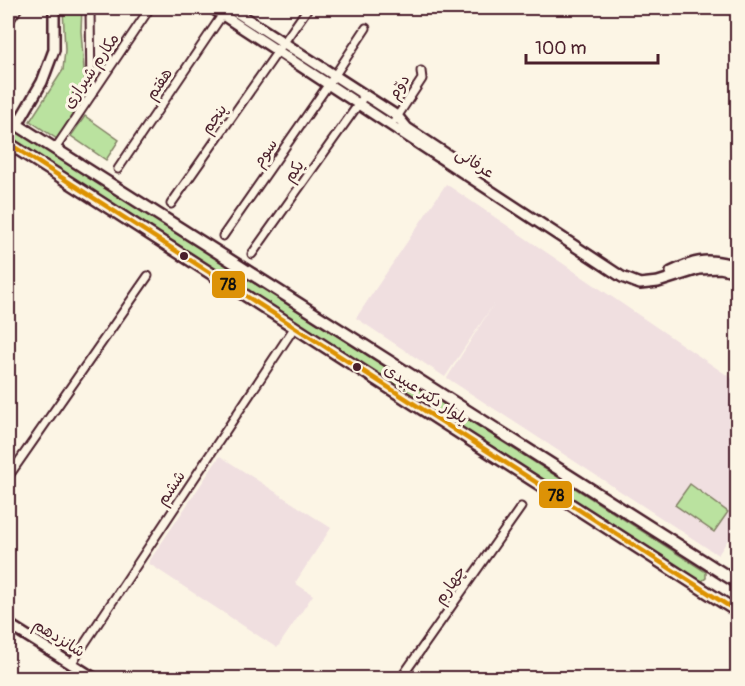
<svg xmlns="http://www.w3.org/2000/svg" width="745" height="686" font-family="Pangolin,'Playpen Sans Arabic',sans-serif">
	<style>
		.built { fill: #f0dfe0 }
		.green { fill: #bae29f; stroke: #828065; stroke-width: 1.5 }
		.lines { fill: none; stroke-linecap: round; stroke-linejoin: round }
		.minor-casing { stroke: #4a1f2b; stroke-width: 11 }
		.tertiary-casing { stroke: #4a1f2b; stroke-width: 14 }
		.secondary-casing { stroke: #4a1f2b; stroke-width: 15 }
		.minor { stroke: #fcf5e5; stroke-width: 7 }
		.tertiary { stroke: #fcf5e5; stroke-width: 9 }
		.secondary { stroke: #fcf5e5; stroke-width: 10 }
		.bus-1-casing { stroke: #fcf5e5; stroke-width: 9 }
		.bus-1 { stroke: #dd9206; stroke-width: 4.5 }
		.bus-dot { fill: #4a1f2b; stroke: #fcf5e5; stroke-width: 2 }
		.labels { text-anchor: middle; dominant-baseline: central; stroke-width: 6; stroke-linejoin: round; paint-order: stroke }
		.street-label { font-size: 16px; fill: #4a1f2b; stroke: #fcf5e5 }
		.line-badge { stroke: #fcf5e5; stroke-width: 2 }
		.pale-badge-label { font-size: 16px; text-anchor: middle; font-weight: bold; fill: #111 }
	</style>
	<rect width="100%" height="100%" fill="#fcf5e5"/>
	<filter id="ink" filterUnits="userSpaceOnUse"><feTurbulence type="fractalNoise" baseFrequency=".0167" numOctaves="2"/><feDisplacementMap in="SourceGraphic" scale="12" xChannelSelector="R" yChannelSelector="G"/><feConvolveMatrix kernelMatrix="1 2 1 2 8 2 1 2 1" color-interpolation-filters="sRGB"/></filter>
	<g filter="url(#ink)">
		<g class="built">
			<path d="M446 184 737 382V526L718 555 447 378 495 302 445 377 356 318Z"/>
			<path d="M220 456 331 528 295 583 313 595 277 648 148 563Z"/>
		</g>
		<g class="green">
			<path d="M63 8H82L81 31 86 94 57 139 30 121 63 70 65 50Z"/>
			<path d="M85 116 119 140 106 160 71 136Z"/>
			<path d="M8 127H11L706 572V578L702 581 697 580 8 139Z"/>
			<path d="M690 484 728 512 714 532 675 505Z"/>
		</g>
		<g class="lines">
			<g class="minor-casing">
				<g id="minor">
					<path d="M90 8 91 95"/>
					<path d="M8 23 18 8"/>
					<path d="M395 120 422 79 421 71"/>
					<path d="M55 149 150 8"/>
					<path d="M118 169 227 8"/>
					<path d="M171 204 308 8"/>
					<path d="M223 236 335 75 366 28"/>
					<path d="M252 254 365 95"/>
					<path d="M8 477 148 276"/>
					<path d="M71 664 294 328"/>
					<path d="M401 678 521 507"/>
				</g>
			</g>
			<g class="tertiary-casing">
				<g id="tertiary">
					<path d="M212 8 622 277 640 284 658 282 699 269 720 268 738 272"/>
					<path d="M230 8 397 116 407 128 475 173"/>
					<path d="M17 125 42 82 54 50V8"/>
					<path d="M671 272C694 261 705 258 729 264"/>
					<path d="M8 624 94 678"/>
				</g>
			</g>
			<g class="secondary-casing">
				<g id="secondary">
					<path d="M8 119 738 583"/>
					<path d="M8 143 738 612"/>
				</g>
			</g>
			<use href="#minor" class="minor"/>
			<use href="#tertiary" class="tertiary"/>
			<use href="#secondary" class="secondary"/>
			<g class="bus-1-casing">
				<path id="bus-1" d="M8 143 738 612"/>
			</g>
			<use href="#bus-1" class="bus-1"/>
		</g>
	</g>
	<g class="bus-dot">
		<circle cx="184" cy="256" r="5"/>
		<circle cx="357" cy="367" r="5"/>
	</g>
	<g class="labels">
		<g class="street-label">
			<text transform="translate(91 71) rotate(-56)">مکارم شیرازی</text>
			<text transform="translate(159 84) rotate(-56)">هفتم</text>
			<text transform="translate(399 87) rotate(-58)">دوّم</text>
			<text transform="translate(214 119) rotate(-55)">پنجم</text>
			<text transform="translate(265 153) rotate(-55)">سوم</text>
			<text transform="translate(475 163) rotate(33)">عرفانی</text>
			<text transform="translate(294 171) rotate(-55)">یکم</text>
			<text transform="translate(426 394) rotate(33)">بلوار دکتر عبیدی</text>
			<text transform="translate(171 488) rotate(-56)">ششم</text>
			<text transform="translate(450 585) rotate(-55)">چهارم</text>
			<text transform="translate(59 638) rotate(32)">شانزدهم</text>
		</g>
	</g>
	<g class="line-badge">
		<rect x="211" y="270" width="35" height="29" rx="6" fill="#dd9206"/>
		<rect x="538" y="480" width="35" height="29" rx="6" fill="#dd9206"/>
	</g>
	<g class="pale-badge-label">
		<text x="228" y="290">78</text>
		<text x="556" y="501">78</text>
	</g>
	<rect width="745" height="686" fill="none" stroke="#fcf5e5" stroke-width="30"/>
	<rect x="15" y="15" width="715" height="656" fill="none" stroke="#4a1f2b" stroke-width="2" filter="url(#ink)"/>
	<path d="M526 54v9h132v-9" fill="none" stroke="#4a1f2b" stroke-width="3"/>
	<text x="535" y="54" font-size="18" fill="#4a1f2b" stroke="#fcf5e5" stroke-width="4.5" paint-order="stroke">100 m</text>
</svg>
